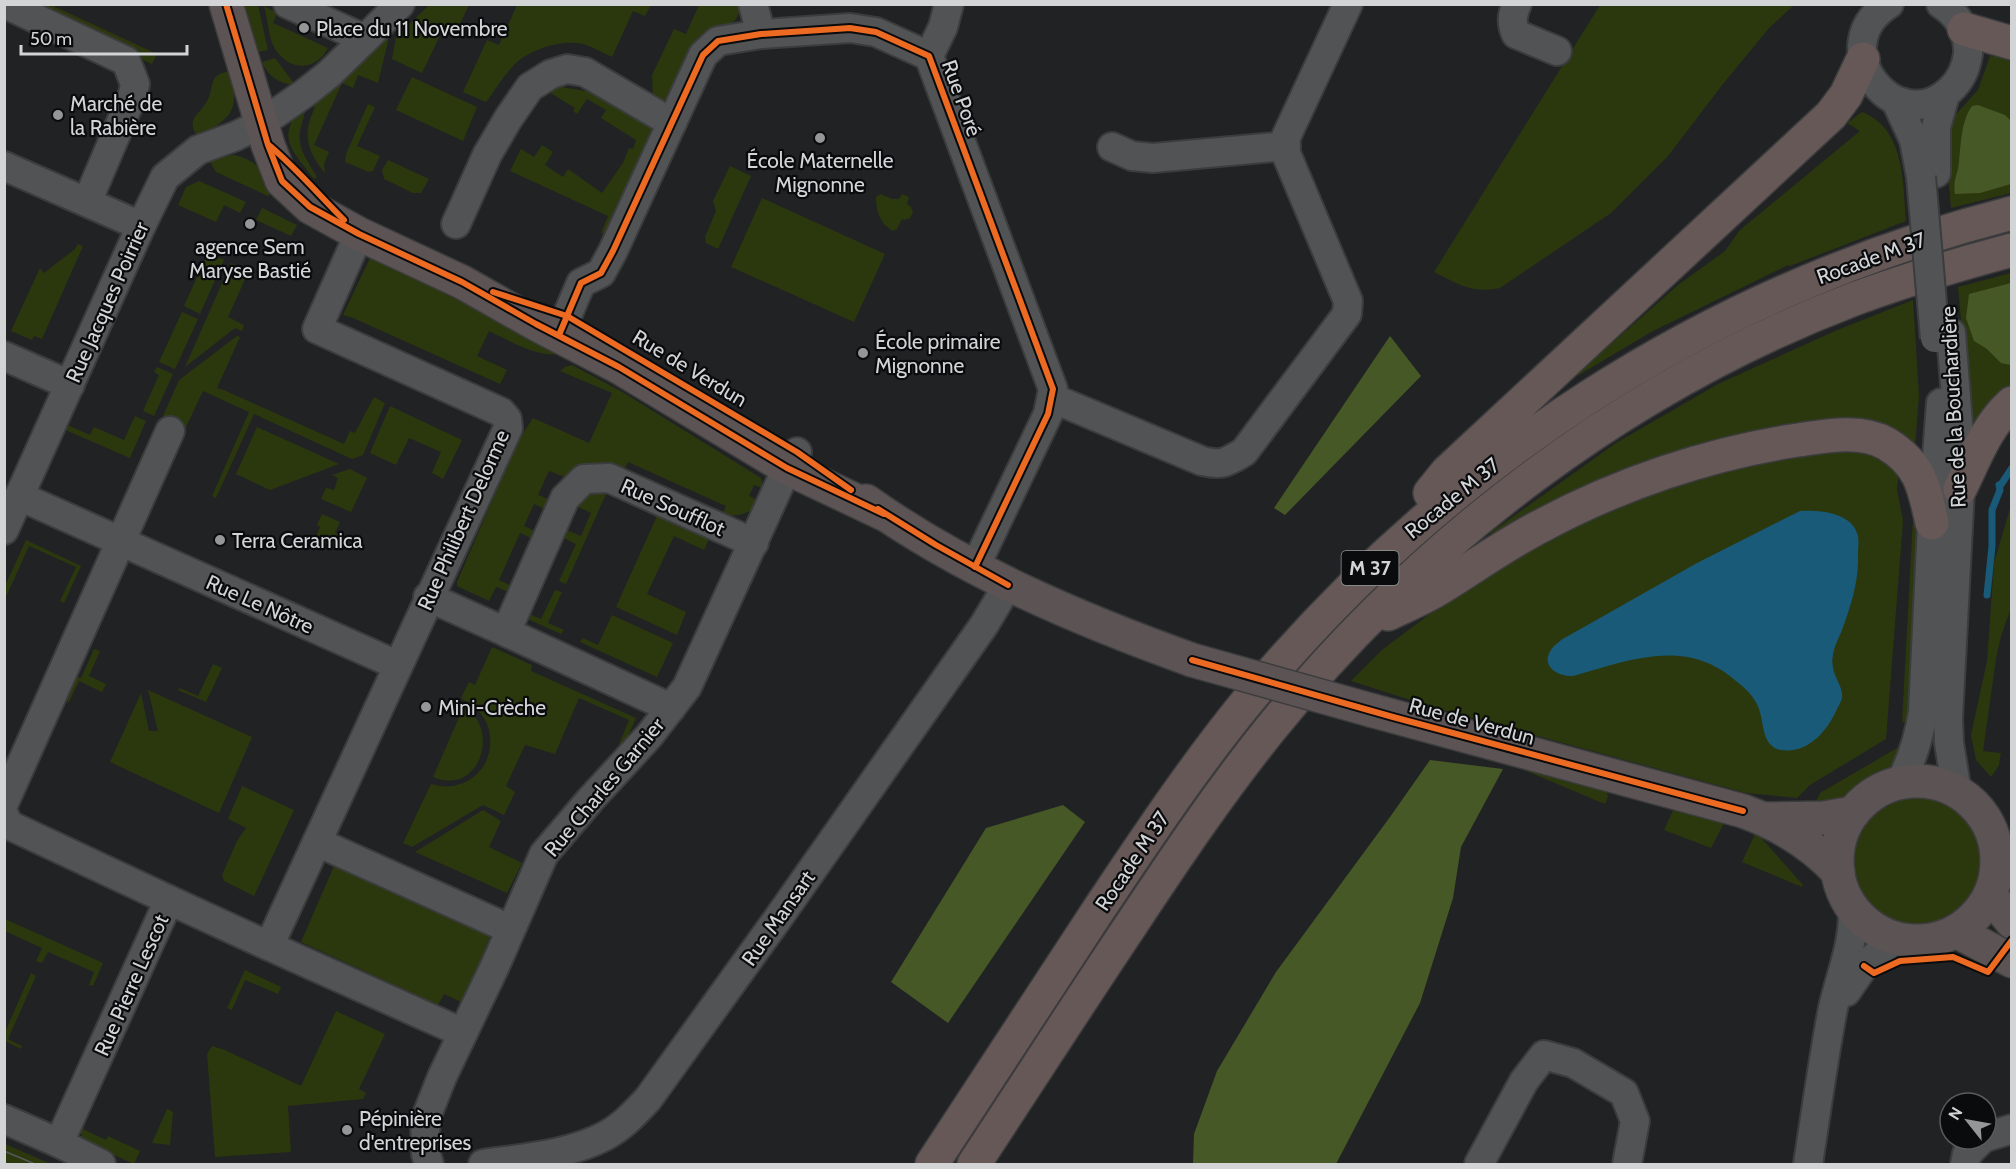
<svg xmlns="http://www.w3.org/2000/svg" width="2016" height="1169" font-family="Cabin,sans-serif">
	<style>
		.green { fill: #2b380e }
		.forest { fill: #465826 }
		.water { fill: #195a79 }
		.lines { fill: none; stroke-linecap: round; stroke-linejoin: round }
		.stream { stroke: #195a79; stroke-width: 7 }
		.minor-casing { stroke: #3b3c3d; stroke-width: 32 }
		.major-casing { stroke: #3b3c3d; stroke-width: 36 }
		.highway-casing { stroke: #3b3c3d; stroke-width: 36 }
		.minor { stroke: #525354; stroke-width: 28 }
		.major { stroke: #5c5354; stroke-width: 33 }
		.highway { stroke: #675858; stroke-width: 33 }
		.tram { stroke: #575758; stroke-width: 1.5 }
		.minor-bridge-casing { stroke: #3b3c3d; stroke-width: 32; stroke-linecap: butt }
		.major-bridge-casing { stroke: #3b3c3d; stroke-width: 36; stroke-linecap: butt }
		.minor-bridge { stroke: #525354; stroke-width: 28 }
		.major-bridge { stroke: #5c5354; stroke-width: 33 }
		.cycleway-casing { stroke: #0a0b0d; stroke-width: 10 }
		.cycleway { stroke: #ed6a23; stroke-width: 6 }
		.poi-dot { fill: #949698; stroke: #0a0b0d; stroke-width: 2 }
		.labels { text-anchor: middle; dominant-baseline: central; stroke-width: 4.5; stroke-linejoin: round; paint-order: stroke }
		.shield { fill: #0a0b0d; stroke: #96989a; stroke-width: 1.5 }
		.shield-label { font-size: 20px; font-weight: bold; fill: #d2d4d6 }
		.poi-label { font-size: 21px; fill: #d2d4d6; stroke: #0a0b0d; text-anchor: start }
		.street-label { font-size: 21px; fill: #d2d4d6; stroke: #0a0b0d }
	</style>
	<rect width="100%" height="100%" fill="#212224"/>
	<g class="green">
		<path d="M24 5H51L157 54 152 64Z"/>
		<path d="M245 5H258L268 50 258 52Z"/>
		<path d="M429 5H469L458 28 446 23 422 73 392 59 396 37Z"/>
		<path d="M517 5V4L651 5 645 16 633 11 612 57C603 53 595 48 586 45 564 38 531 49 515 64 504 75 495 90 486 102L463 92 487 40 499 45Z"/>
		<path d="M699 5H740C739 32 716 23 700 36 683 51 677 79 668 98L662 101H653L652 75 674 29 686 34Z"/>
		<path d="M1600 5H1794L1769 28 1723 84 1668 156 1611 213 1500 288C1472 294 1458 284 1434 272Z"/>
		<path d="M264 6 277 13 273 23 328 48C313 76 281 69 271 40 268 29 267 17 264 6Z"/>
		<path d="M390 33 378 83 358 75 353 88 342 83 314 145 329 152 324 164 325 173C312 157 303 140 310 120 312 114 315 109 315 102Z"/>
		<path d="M1990 56 2004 58 2011 62V193L1951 208 1945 138 1950 121 1978 90Z"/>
		<path d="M275 58 295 85C280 84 268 77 262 62Z"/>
		<path d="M230 71C241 111 231 118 198 137 184 117 201 115 208 99 215 84 208 75 230 71Z"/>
		<path d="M412 77 477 107 463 141 396 110Z"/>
		<path d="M556 86 591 92 615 107 618 104 655 127 606 235 601 233 608 216 510 171 521 149 534 157 542 145 553 152 545 165 563 177 568 169 602 193 623 163 629 148 633 149 636 140 601 118 606 110 587 99 577 114 573 111 575 108 549 92Z"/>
		<path d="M304 104C307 114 301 122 300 132 297 148 309 163 317 177L314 179C291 148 275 138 304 104Z"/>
		<path d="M368 104 375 107 357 146 380 156 373 171 369 172 345 162 346 154Z"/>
		<path d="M1862 112C1905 129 1903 182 1906 221L1790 266 1788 265 1651 332 1569 381 1678 285 1725 251 1740 230 1860 131 1847 123Z"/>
		<path d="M233 155C254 158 264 172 276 188L268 196 216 172 209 160Z"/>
		<path d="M388 160 429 179 421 193H413L384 179 382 170Z"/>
		<path d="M730 166 751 176 718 249 706 243 705 237 716 211 713 201Z"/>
		<path d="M199 181 246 202 240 213 224 205 216 222 178 205 186 187Z"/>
		<path d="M881 194 892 199H899L902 194 909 197 907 204 911 207 913 213 910 218 905 220 902 219 897 229 893 231C880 224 876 211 876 197Z"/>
		<path d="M762 198 885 254 854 322 731 267Z"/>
		<path d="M262 208 297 225 291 236 256 220Z"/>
		<path d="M78 244 83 246 42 339 34 336 32 340 11 331 40 268 44 273 75 249Z"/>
		<path d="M208 253 224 260 200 314 184 306Z"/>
		<path d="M370 258 573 352C543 361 516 344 489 331L477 356 507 370 500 384 353 318 343 315Z"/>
		<path d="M231 263 249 270 228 317 244 325 242 331 235 328 185 367Z"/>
		<path d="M2011 273V389L1971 428 1958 287Z"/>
		<path d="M1913 300 1919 396 1915 446 1863 428 1492 535 1490 533 1616 443 1718 384 1835 331Z"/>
		<path d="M182 312 198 319 175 369 159 362Z"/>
		<path d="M237 336 240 337 217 388 226 391 344 444 350 431 355 433 374 397 385 403 363 455 352 459 254 414 216 498 212 496 249 412 203 391 186 427 163 416 179 380Z"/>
		<path d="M572 365 624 393 761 478 763 488 754 485 749 496 761 502C749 514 739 517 722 515L726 506 628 462 621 475 570 479 549 471 538 495 553 501 549 511 534 504 524 526 539 533 536 540 520 533 499 580 514 587 511 593 496 587 489 601 457 586V582L518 441 533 418 589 443 612 393 560 371 565 367Z"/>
		<path d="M157 367 173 374 154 416 143 411 159 375 154 372Z"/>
		<path d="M390 406 462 440 443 479 432 473 441 452 409 438 396 465 370 453Z"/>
		<path d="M135 416 146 421 130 458 63 429 65 424 90 435 94 427 124 440Z"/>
		<path d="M257 427 339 464 270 490 236 474Z"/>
		<path d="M1847 448 1873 455 1899 473 1897 489 1903 521 1886 739 1810 785 1797 798 1746 793 1432 707 1351 681 1383 649 1454 596 1554 534 1628 502 1736 466Z"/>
		<path d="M350 469 367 478 351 512 321 499 326 488 334 490 338 478 332 475Z"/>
		<path d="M593 488 625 495 623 501 606 494 566 584 559 581 576 544 560 536 564 529 581 536 591 513 574 505Z"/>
		<path d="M1911 501 1920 515 1913 671 1908 723 1902 722 1913 518Z"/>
		<path d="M2011 505V608L2001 636 1996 659 1983 751 2001 753 1999 765 1991 777 1976 760 1971 735 1987 661 1994 563Z"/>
		<path d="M322 514 340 522 335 533 341 536 335 548 315 539 320 527 317 525Z"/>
		<path d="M657 516 709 539 704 550 674 536 647 594 686 612 677 635 616 607Z"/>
		<path d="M26 540 81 566 64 603 60 601 76 567 29 546 5 599V586Z"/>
		<path d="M555 590 562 592 548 623 564 630 561 634 523 617 525 612 541 619Z"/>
		<path d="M612 615 673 643 657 677 580 642 583 638 598 645Z"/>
		<path d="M492 647 532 665 531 671 636 718 619 756 615 754 629 720 579 698 555 754 525 745 506 786 515 792 504 815 483 805 412 847 403 843 431 784C469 796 501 761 487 724 482 712 472 705 461 698L469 682 475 685Z"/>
		<path d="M94 649 100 651 89 676 106 684 102 692 79 681 69 702 65 700 75 676 81 678Z"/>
		<path d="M213 664 222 668 206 702 178 690 180 688 198 696Z"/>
		<path d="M148 690 252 737 219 813 110 762 141 693 149 731H158Z"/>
		<path d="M464 706C502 731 478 797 433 777Z"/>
		<path d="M1904 744 1895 760 1886 772 1865 783 1838 804 1812 811 1820 793Z"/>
		<path d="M1519 768 1606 789 1608 797 1605 804Z"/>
		<path d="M242 786 294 810 254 896 224 881 222 875 237 841 246 828 228 819Z"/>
		<circle cx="1917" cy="860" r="66"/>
		<path d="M1675 806 1725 821 1711 848 1664 830Z"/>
		<path d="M483 810 501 821 489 847 522 863 507 893 415 852Z"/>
		<path d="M1756 832 1803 885 1802 887 1742 862Z"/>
		<path d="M334 866 491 934 463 1003 444 994 438 1005 301 942Z"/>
		<path d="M5 919 103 963 93 986 89 985 94 972 48 952 42 963 36 961 42 948 5 931Z"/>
		<path d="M245 970 281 987 278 994 245 980 232 1010 227 1008Z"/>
		<path d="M31 973 36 976 8 1039 22 1046 21 1049 5 1041V1032Z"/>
		<path d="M336 1011 385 1034 359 1089 366 1093 363 1099 288 1106 291 1152 215 1157 207 1054 212 1046 225 1050 301 1086Z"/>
		<path d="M167 1109 173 1112 170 1145 152 1143Z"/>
		<path d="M83 1129 106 1140 108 1136 140 1151 134 1164 83 1141 81 1132Z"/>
		<path d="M5 1144 51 1164H5Z"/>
	</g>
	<g class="forest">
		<path d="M1978 105 2005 115 2011 121V184L1980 193 1955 194C1953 177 1958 176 1959 161 1961 144 1961 121 1972 106Z"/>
		<path d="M2011 283 2012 284 2011 365 2001 363 1987 349 1974 341 1966 318 1969 294Z"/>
		<path d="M1390 336 1421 376 1285 515 1274 508Z"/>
		<path d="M1430 760 1503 769 1461 847 1453 898 1420 1003 1336 1164H1193L1194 1134 1217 1071 1276 972 1390 817Z"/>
		<path d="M1063 805 1085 822 948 1023 891 982 986 828Z"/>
	</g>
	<path class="water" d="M1800 511C1820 510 1852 512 1858 536 1859 542 1858 549 1858 555 1859 581 1851 605 1842 630 1839 638 1834 646 1833 655 1829 674 1844 685 1842 698 1841 702 1838 707 1836 711 1827 731 1808 754 1781 750 1762 747 1764 723 1759 709 1755 697 1746 689 1736 681 1686 637 1630 660 1573 676 1558 677 1540 666 1551 650 1553 646 1558 643 1561 640L1697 563Z"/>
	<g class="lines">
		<g class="stream">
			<path d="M2000 486 2012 468"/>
			<path d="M1987 595 1992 546V510L2000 490 1999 485"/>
		</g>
		<g class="minor-casing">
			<g id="minor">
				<path d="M5 4 126 61 135 84 133 94 87 202"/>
				<path d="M753 4 761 34"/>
				<path d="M1517 4C1512 15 1511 23 1516 34L1557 51"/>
				<path d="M1889 4C1821 47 1897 141 1950 90 1961 80 1966 69 1968 54 1969 34 1959 15 1941 4"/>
				<path d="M365 39 400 4"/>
				<path d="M929 56 943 27 949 4"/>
				<path d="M1896 101 1914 140 1921 177"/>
				<path d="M1112 147 1132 156 1153 158 1286 146"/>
				<path d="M4 166 141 226"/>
				<path d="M1936 173V127L1945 95"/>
				<path d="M456 224 487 155 508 119 530 87 551 74 567 69 585 72 672 123"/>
				<path d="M359 234 317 329 501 412 507 419 508 428 269 946 463 1033"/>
				<path d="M1951 333 1959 436 1960 489 1948 718 1949 743 1957 792"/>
				<path d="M559 335 581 283 601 273 613 251 703 55 718 41 761 34 850 28 876 32 929 56 1053 389 1048 414 975 567"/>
				<path d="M4 356 70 385"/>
				<path d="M1052 398 1202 461C1223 466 1226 462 1244 452L1347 314 1348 301 1285 151 1286 137 1348 4"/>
				<path d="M19 496 397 665"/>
				<path d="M4 530 141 226 165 177 198 150 236 136 262 123 305 93 329 74 365 39 288 4"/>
				<path d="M428 597 506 632 565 498 584 479 609 478 754 543"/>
				<path d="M506 632 671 708"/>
				<path d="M1900 783C1912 760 1919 738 1923 712L1932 523 1941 403"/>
				<path d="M4 803 170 431"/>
				<path d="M4 815 9 825 169 900 59 1143"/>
				<path d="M317 842 510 929"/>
				<path d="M169 900 269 946"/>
				<path d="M1846 992 1864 966 1896 938"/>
				<path d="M4 1119 59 1143 101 1164"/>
				<path d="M1986 1137 2012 1129"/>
				<path d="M429 1164 426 1154 425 1120 442 1077 495 966 544 854 591 799 649 736 687 687 787 468 797 452"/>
				<path d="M483 1164C523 1158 569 1155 605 1136 622 1127 635 1113 648 1099L779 917 984 625 1008 585"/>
				<path d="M1479 1164 1524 1081 1544 1055 1573 1063 1624 1093 1635 1121 1627 1164"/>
				<path d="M1808 1164C1816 1113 1823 1060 1833 1008 1841 973 1854 945 1853 909"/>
				<path d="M1965 1164 1967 1154 1982 1139"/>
			</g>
		</g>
		<g class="major-casing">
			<g id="major">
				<path d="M226 4 268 145 282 181 310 207 359 234 462 282 536 324 619 367 787 468 884 514"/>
				<path d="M866 501C965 571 1078 619 1192 660"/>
				<path d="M1374 711 1743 811C1779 824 1812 844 1838 872"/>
				<circle cx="1917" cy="861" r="80"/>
				<path d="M1766 819 1824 818 1853 813"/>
				<path d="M1990 895 2012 922"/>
				<path d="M1956 931 2012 961"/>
			</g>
		</g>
		<g class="highway-casing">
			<g id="highway">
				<path d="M1964 29 2012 43"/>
				<path d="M1960 489C1975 459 1986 426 2012 403"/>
				<path d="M1430 493 1447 472 1831 115 1846 95 1863 59"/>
				<path d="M1388 614C1405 606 1424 598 1440 588 1474 567 1506 544 1541 526 1619 484 1710 453 1798 440 1826 436 1861 429 1887 444 1921 465 1924 487 1932 523"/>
				<path d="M932 1164C987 1079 1043 994 1099 909 1146 839 1193 768 1246 703 1446 461 1707 291 2012 213"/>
				<path d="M974 1164C1026 1085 1078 1004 1131 925 1176 857 1221 790 1272 727 1424 539 1628 385 1854 299 1906 280 1959 264 2012 250"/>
			</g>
		</g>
		<use href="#minor" class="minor"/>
		<use href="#major" class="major"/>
		<use href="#highway" class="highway"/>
		<g class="tram">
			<path d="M4 1151 35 1164"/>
			<path d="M4 1163 9 1164"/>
		</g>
		<g class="minor-bridge-casing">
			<path id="minor-bridge" d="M1921 177 1935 338"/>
		</g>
		<g class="major-bridge-casing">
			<path id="major-bridge" d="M1192 660 1374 711"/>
		</g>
		<use href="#minor-bridge" class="minor-bridge"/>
		<use href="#major-bridge" class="major-bridge"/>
		<g class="cycleway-casing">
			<g id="cycleway">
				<path d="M226 4 268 145 282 181 310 207 359 234 462 282 536 324 619 367 787 468 884 514"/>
				<path d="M270 146C297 169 319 195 344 220"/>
				<path d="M493 292 567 316 797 452 851 490"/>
				<path d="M559 335 581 283 601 273 613 251 703 55 718 41 761 34 850 28 876 32 929 56 1053 389 1048 414 975 567"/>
				<path d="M878 509 936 545 1008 585"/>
				<path d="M1192 660 1393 717 1743 811"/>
				<path d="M1864 966 1874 973 1900 961 1953 957 1988 972 2012 940"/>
			</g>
		</g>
		<use href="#cycleway" class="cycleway"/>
	</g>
	<g class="poi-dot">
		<circle cx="304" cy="28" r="6"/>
		<circle cx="58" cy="115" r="6"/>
		<circle cx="820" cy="138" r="6"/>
		<circle cx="250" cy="224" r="6"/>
		<circle cx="863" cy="353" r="6"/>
		<circle cx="220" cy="540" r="6"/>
		<circle cx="426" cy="707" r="6"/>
		<circle cx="347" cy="1130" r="6"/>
	</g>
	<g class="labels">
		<rect class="shield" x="1341.5" y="551" width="57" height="34" rx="4.5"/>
		<g class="shield-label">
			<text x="1370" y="568">M 37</text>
		</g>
		<g class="poi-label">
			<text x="316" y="28">Place du 11 Novembre</text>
			<text x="70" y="103">Marché de<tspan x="70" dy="24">la Rabière</tspan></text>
			<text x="820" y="160" text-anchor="middle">École Maternelle<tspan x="820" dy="24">Mignonne</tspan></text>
			<text x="250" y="246" text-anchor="middle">agence Sem<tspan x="250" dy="24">Maryse Bastié</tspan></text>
			<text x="875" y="341">École primaire<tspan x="875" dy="24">Mignonne</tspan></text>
			<text x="232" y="540">Terra Ceramica</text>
			<text x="438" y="707">Mini-Crèche</text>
			<text x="359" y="1118">Pépinière<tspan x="359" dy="24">d'entreprises</tspan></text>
		</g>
		<g class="street-label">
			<text transform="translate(962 98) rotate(70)">Rue Poré</text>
			<text transform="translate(1871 258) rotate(-20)">Rocade M 37</text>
			<text transform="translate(107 302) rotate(-66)">Rue Jacques Poirrier</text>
			<text transform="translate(690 368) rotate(31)">Rue de Verdun</text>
			<text transform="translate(1953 407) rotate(-93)">Rue de la Bouchardière</text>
			<text transform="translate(1452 498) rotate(-39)">Rocade M 37</text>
			<text transform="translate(673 507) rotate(24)">Rue Soufflot</text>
			<text transform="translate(463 520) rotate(-66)">Rue Philibert Delorme</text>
			<text transform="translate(260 604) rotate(24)">Rue Le Nôtre</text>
			<text transform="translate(1472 721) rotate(15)">Rue de Verdun</text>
			<text transform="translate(604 787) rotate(-50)">Rue Charles Garnier</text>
			<text transform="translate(1132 861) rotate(-56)">Rocade M 37</text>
			<text transform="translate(778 918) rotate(-55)">Rue Mansart</text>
			<text transform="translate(131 985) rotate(-66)">Rue Pierre Lescot</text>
		</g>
	</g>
	<rect width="2016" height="1169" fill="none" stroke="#d2d4d6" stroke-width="12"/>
	<g transform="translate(1968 1121) rotate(301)"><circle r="28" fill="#0a0b0d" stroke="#5a5b5d" stroke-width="1.5"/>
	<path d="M0-4.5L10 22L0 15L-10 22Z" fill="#949698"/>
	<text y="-9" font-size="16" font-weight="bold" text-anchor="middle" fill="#d2d4d6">N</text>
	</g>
	<path d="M21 45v9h166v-9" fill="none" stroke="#d2d4d6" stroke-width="3"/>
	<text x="30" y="45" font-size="18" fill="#d2d4d6" stroke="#0a0b0d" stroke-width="4.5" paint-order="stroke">50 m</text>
</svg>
